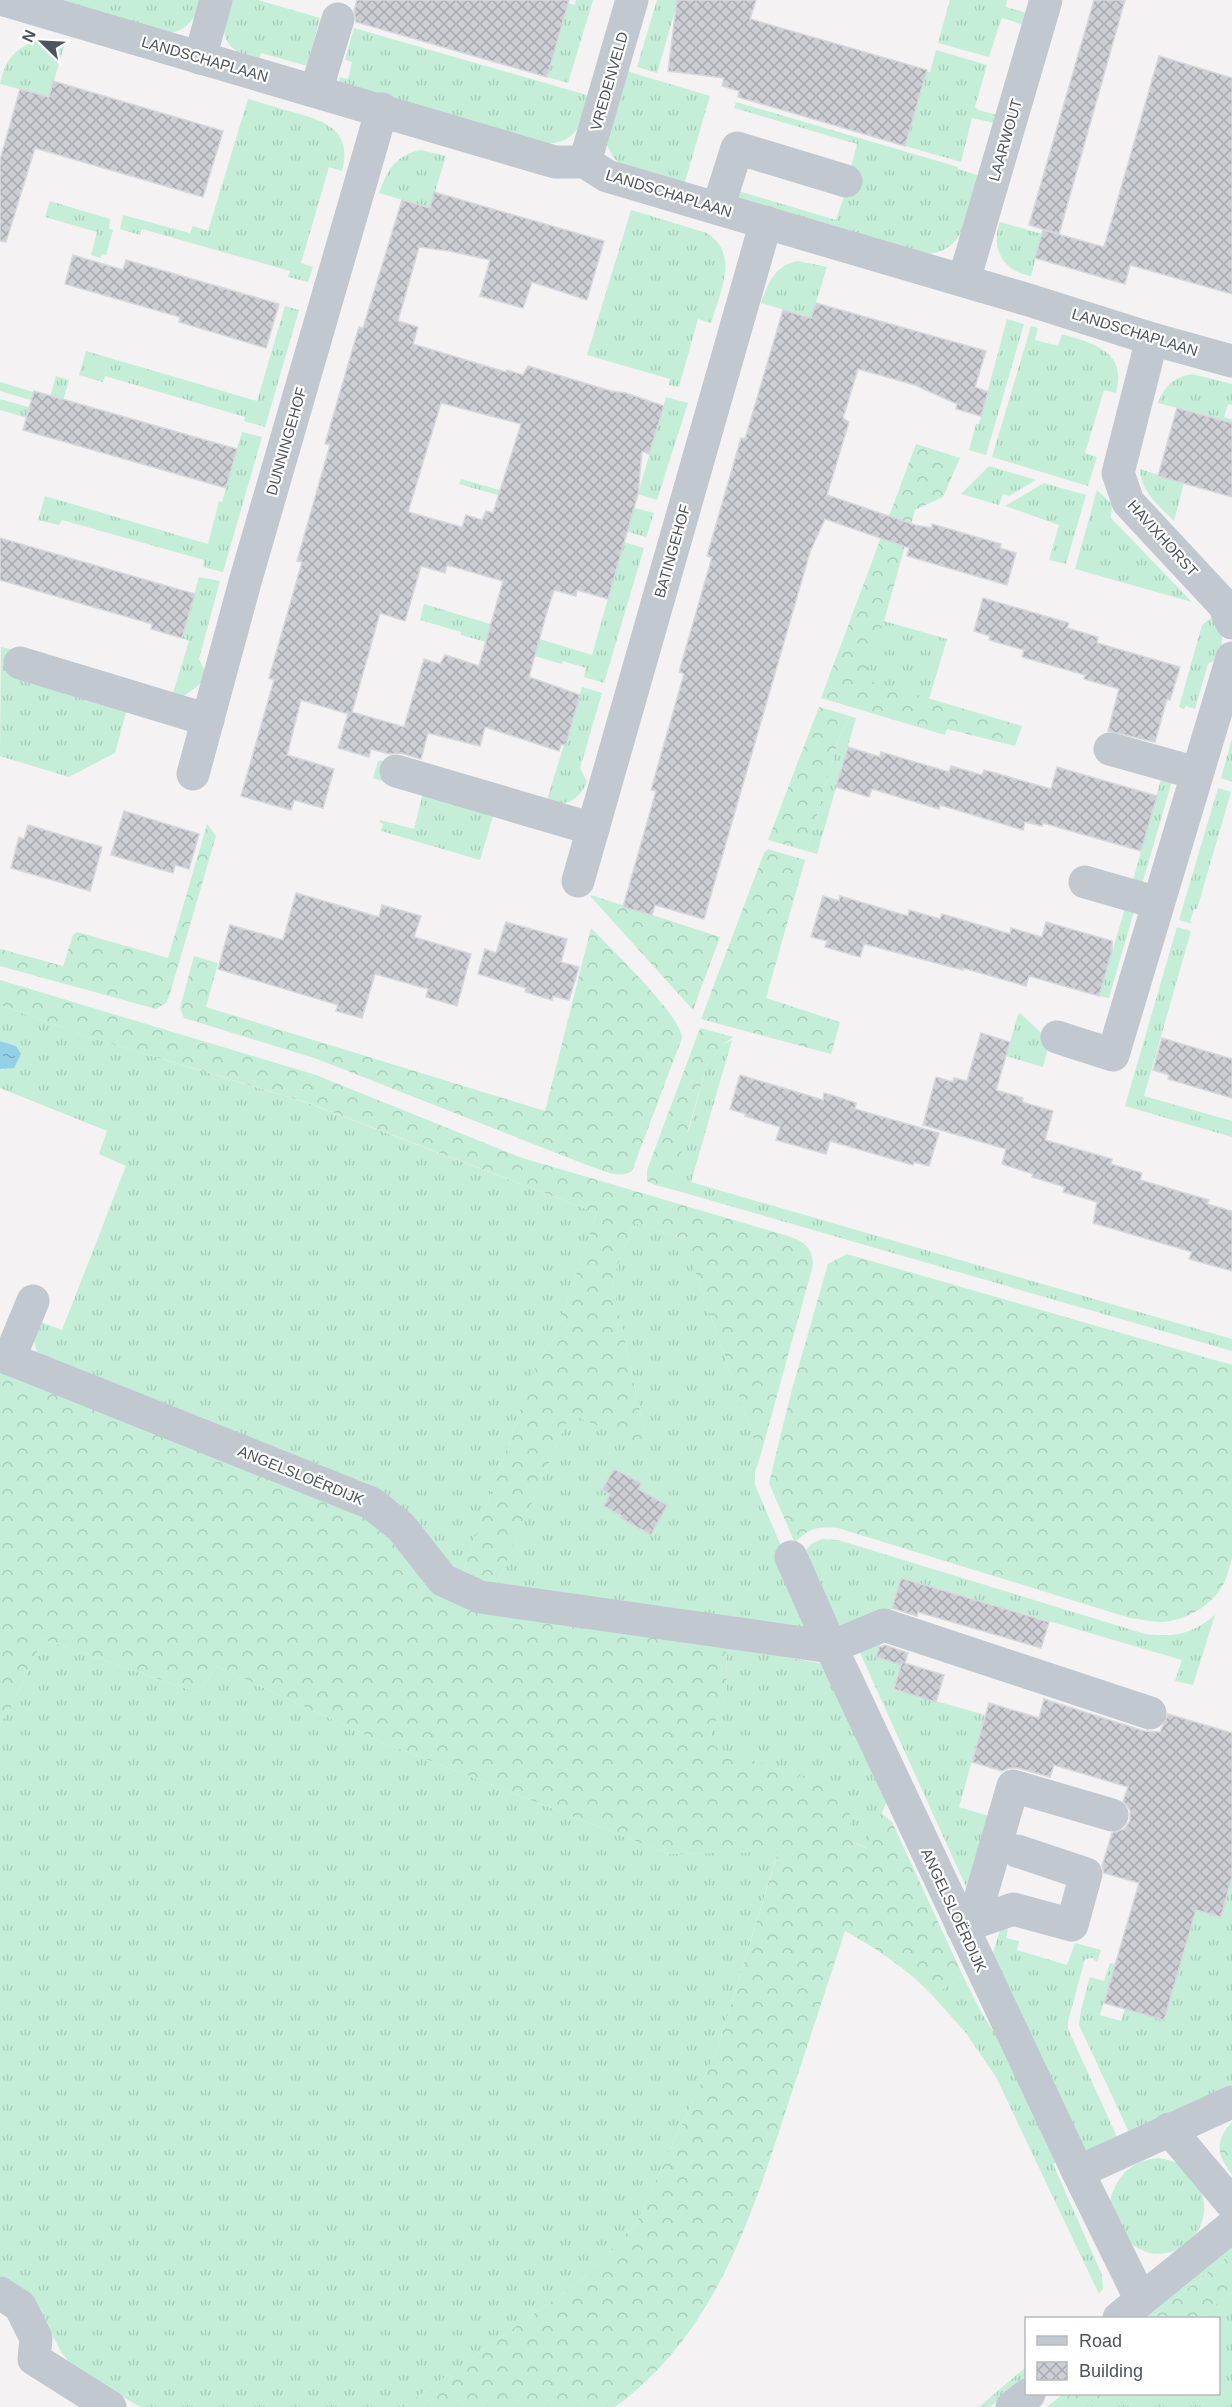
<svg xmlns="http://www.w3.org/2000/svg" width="1232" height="2407" font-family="Arial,sans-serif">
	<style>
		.grass { fill: url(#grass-tufts) }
		.forest { fill: url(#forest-crowns) }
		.water { fill: url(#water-ripples) }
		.building { fill: url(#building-cross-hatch); stroke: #d6d8dd; stroke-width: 1.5; fill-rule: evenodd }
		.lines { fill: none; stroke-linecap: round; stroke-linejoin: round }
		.minor { stroke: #c1c8d0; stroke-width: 33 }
		.labels { text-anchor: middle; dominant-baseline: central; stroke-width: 4.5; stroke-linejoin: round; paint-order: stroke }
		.street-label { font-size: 15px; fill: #4b545f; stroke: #fff }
	</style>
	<defs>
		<pattern id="grass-tufts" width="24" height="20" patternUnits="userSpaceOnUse" patternTransform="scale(1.5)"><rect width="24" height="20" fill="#c4eed8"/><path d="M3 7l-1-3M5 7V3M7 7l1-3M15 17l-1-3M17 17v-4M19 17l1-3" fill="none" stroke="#aacebc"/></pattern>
		<pattern id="forest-crowns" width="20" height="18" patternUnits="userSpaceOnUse" patternTransform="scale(1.5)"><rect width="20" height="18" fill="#c4eed8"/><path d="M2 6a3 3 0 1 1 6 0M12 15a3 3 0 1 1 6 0" fill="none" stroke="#aacebc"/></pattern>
		<pattern id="water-ripples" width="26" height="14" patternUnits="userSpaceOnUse" patternTransform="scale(1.5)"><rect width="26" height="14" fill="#94d0e8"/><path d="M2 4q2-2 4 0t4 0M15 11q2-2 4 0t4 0" fill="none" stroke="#7babbf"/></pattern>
		<pattern id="building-cross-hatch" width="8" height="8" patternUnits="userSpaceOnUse" patternTransform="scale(1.5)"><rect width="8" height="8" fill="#ccced4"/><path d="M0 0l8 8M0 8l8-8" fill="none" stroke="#a8aaaf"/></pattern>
	</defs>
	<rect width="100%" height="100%" fill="#f4f2f2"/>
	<g class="grass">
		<path d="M46 0H203C196 16 189 29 171 33Z"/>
		<path d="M228 0H258L320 18 307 66 261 53 258 62C220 45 221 39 228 0Z"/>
		<path d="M576 0H593L568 83 547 77 568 3 575 5Z"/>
		<path d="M657 0H678L657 73 637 67Z"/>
		<path d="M950 0H1007L1006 7 1027 13 1023 25 1003 18 1001 20 989 57 938 43Z"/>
		<path d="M354 28 590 96C581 125 578 142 545 144L338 85 340 77 348 79 352 62 345 60Z"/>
		<path d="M37 41H50L64 46 49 97 0 84C4 62 15 47 37 41Z"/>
		<path d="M936 50 987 65 975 107 978 110 997 115 995 123 972 118 961 162 905 146 926 72H930Z"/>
		<path d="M623 70 710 96 684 185 621 165 613 157 607 145Z"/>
		<path d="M248 99C263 103 278 108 293 112 325 121 353 130 342 171L329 167 301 263 313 267 308 282 288 277 290 271 142 229 140 235 120 229 123 215 190 233 193 226 208 231Z"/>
		<path d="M736 102 958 167V169L980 176C969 209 967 253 925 254L733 197 735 190 836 220 844 196 850 198 859 170 851 167 857 144 734 108Z"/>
		<path d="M421 150 446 156 430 208 379 193C387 170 396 155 421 150Z"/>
		<path d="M50 201 110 219 109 229 113 230 106 255 102 254 100 258 91 255 97 232 45 217Z"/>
		<path d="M631 210 707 233C740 254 720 293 711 323L698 319 679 387 669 385 670 379 587 355Z"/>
		<path d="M1000 222 1042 234 1031 276C1003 271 990 248 1000 222Z"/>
		<path d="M798 261 827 267 811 318 761 303C768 283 775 265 798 261Z"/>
		<path d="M285 306 299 310 265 427 244 421 245 417 105 376 103 382 79 375 86 351 257 401Z"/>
		<path d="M1007 319 1024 324 986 455 969 450 976 424H979Z"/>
		<path d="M1031 326 1038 328 1035 340 1058 346 1062 334C1092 343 1128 351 1116 393L1104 390 1085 453 1097 457 1088 486 992 457Z"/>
		<path d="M1192 374 1232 384V405L1228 404 1224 417 1232 419V468L1193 457 1205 415 1158 403C1164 386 1174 377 1192 374Z"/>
		<path d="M56 376 69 380 61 409 0 391V382L50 397Z"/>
		<path d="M666 397 688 403 657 500 638 494Z"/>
		<path d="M0 399 59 416 42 422 0 410Z"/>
		<path d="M242 432 262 437 223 572 203 567 204 560 62 520 59 525 38 520 45 496 208 544 219 501 222 502Z"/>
		<path d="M989 466 1036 480 1009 496 1003 494 999 505 961 494Z"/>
		<path d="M1140 469 1184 483 1174 521C1159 506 1140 491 1140 469Z"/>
		<path d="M505 473 556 488 654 513 646 537 459 484 461 479 499 490Z"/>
		<path d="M1044 483 1086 495 1066 564 1049 560 1059 525 1005 506Z"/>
		<path d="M1097 490 1112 504 1111 518 1192 602 1075 569Z"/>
		<path d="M624 542 644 548 604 683 584 677 586 668 563 661 562 664 461 635V632L420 620 424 604 592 655Z"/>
		<path d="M199 577 220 581 199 659 206 673 199 685 181 698 172 696 189 641 182 638Z"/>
		<path d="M1211 618 1219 620 1223 632 1220 657 1208 664 1195 709 1186 706 1184 709 1179 707 1202 625Z"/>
		<path d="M884 621 947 639 929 699 862 680Z"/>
		<path d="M1 647 18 651 127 709 115 753 69 777 0 756Z"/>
		<path d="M582 687 602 693 580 768 587 782C578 801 567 806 546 803Z"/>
		<path d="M850 716 856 718 817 854 807 851 839 738Z"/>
		<path d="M1232 739V782L1221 778Z"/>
		<path d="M381 760 495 809 480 860 381 831 383 824 379 822 380 820 414 829 423 793 373 778 378 761Z"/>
		<path d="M1163 772 1174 774 1141 888 1132 884Z"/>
		<path d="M1218 788 1231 792 1197 909H1194L1190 921 1193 924 1179 920Z"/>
		<path d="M1126 905 1135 908 1109 998 1099 996Z"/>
		<path d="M1177 927 1191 931 1144 1096 1232 1121V1137L1125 1106Z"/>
		<path d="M0 1005 89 1037 305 1102 597 1213 555 1337 537 1362 462 1575 38 1354 33 1339 38 1321 62 1330 126 1166 99 1154 107 1131 0 1088V1069L3 1070 16 1046 0 1041Z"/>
		<path d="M1020 1013 1050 1041 1043 1067 1006 1056 1018 1015Z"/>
		<path d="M732 1040 691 1182 1232 1339V1351L671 1189 679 1156 690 1126 707 1064 724 1044Z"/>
		<path d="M634 1223 684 1239 760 1457 755 1472V1485L814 1623 811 1629 495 1588 570 1414 637 1442 645 1435 612 1280Z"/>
		<path d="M822 1539 838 1540 1145 1634C1176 1637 1190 1635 1215 1615L1193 1685 1175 1681 1182 1660 901 1578 889 1616 836 1635 801 1557 811 1544Z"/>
		<path d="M43 1639 199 1693 216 1666 382 1742 669 1854 778 1851 719 2044 636 2224 580 2281 403 2407H140L72 2366 61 2352 43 2316 34 2302 23 2291 0 2276V1722L9 1712Z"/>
		<path d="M880 1643 877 1657 901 1665 894 1689 985 1715 959 1807 996 1818 972 1900 860 1653 867 1646Z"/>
		<path d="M726 1647 820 1663 891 1792 866 1848 851 1841 815 1782 715 1748 711 1733 727 1695Z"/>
		<path d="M1232 1878V2085L1129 2132 1079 2025 1081 2010 1090 1977 1104 1981 1110 1963 1115 1964 1100 2015 1121 2021 1125 2009 1164 2020 1196 1910 1221 1916Z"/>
		<path d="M1009 1924 1006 1938 1019 1941 1017 1950 1067 1965 1075 1943 1101 1950 1097 1962 1092 1958 1085 1959 1068 2021V2029L1117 2137 1083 2153 992 1956 1001 1927Z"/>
		<path d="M963 1976 981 2012 998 2039 1057 2162 1053 2164 1102 2275 1103 2289 1099 2294 996 2077 966 2033 933 1996Z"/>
		<path d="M1159 2158C1174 2160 1184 2166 1193 2178 1229 2223 1171 2276 1132 2244 1127 2240 1124 2231 1121 2225 1118 2218 1112 2211 1111 2204 1109 2198 1113 2192 1115 2187 1124 2168 1139 2160 1159 2158Z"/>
		<path d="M1232 2238V2253L1151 2318H1136Z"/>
		<path d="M1232 2292V2407H1089L1106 2394H1218V2318H1199Z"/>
		<path d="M1026 2367V2376L990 2407H979Z"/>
	</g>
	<g class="forest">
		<path d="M916 444 960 458 943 497 915 510 884 621 863 679 1022 726 1015 746 947 729 945 735 821 698Z"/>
		<path d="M819 707 850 716 839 738 807 851 768 840Z"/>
		<path d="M207 824 216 836 169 997 166 1003 156 1009 0 966V949L63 966 73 935 77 932 168 958Z"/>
		<path d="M768 849 805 860 766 998 840 1022 831 1054 701 1019 764 853Z"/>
		<path d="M591 895 720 937 693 1010 591 897Z"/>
		<path d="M591 928C609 947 682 1016 682 1038L632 1171C621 1179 604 1171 592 1167L317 1059 184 1018 180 1008 194 956 218 963 206 1007 545 1111Z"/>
		<path d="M0 980 316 1075 519 1157 788 1236C803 1241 813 1247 813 1265L760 1457 684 1239 634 1223 612 1280 645 1435 638 1443 570 1414 495 1588 462 1575 537 1362 555 1337 597 1213 306 1102 89 1037 0 1005Z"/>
		<path d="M700 1028 733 1037 724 1044 707 1064 671 1189 655 1185 647 1181V1170Z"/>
		<path d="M847 1254 1232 1365V1558C1229 1567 1227 1580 1221 1588 1210 1607 1183 1621 1162 1622 1152 1622 1140 1619 1130 1618L838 1528C819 1526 808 1528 795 1543L769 1483 791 1393 828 1264Z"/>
		<path d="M0 1370 366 1516 419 1565 726 1647 727 1695 711 1733 715 1747 815 1782 850 1810 851 1841 865 1848 881 1813 892 1822 963 1976 933 1996C910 1971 876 1948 845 1931 826 1989 807 2047 788 2104 751 2218 716 2333 615 2407H403L580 2281 636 2224 719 2044 778 1852 669 1854 382 1742 216 1666 199 1693 43 1639 9 1712 0 1722Z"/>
		<path d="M1232 2122V2175C1218 2155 1213 2143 1232 2122Z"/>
		<path d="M1232 2253V2292L1199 2318H1151Z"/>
		<path d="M1063 2394H1106L1089 2407H1047Z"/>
	</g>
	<path class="water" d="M0 1041 16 1046 21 1054 14 1068 0 1069Z"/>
	<g class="building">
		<path d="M357 0H569L547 77 356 22 354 11Z"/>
		<path d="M677 0H756L750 19 927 70 905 146 738 97 739 91 722 86 724 78 668 71Z"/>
		<path d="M1094 0H1125L1059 234 1029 225Z"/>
		<path d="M1159 56 1232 78V294L1130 265 1125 284 1035 258 1043 230 1104 247Z"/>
		<path d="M53 81 223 131 203 197 35 148 6 242 0 241V160L20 89 49 97Z"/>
		<path d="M434 192 604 241 587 300 532 282 523 308 480 296 490 260 449 251 419 247 398 321 418 327 413 344 506 372 507 370 523 375 528 366 611 391 626 393 664 406 649 454 642 451 638 494 608 599 577 590 576 596 554 590 546 615 529 677 580 695 566 744 561 745 559 751 485 727 480 746 428 733 421 759 401 753 389 754 371 749 369 757 338 748 348 714 301 700 287 755 334 769 323 808 294 800 291 810 241 796 274 680 269 678 302 562 297 561 330 445 325 444 359 327 363 328 402 200 430 208ZM441 403 521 424 493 513 486 511 482 520 466 515 462 527 408 512ZM447 565 503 581 479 666 445 655 440 664 424 659 404 727 352 712 380 613 405 621 421 566 445 573Z"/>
		<path d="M73 255 123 270 126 260 279 304 266 348 179 322 180 317 65 284Z"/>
		<path d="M816 303 986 351 975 387 988 392 981 416 956 409 957 404 915 385 858 369 843 418 849 422 827 495 915 525 932 528V524L1001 544 1000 548 1016 553 1007 585 907 556 909 548 825 519 810 552 704 919 655 905 652 915 623 907 656 791 651 790 684 674 679 672 712 557 707 556 741 438 745 439 783 310 811 318Z"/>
		<path d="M34 391 237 449 226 488 23 430Z"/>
		<path d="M1177 408 1232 423V497L1158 476Z"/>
		<path d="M0 538 195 594 182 638 151 629 152 624 0 580Z"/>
		<path d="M983 598 1069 623 1067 628 1098 637 1097 643 1180 667 1170 700 1167 699 1155 742 1108 731 1119 689 1084 679 1085 675 1022 657 1024 650 989 640 990 636 974 631Z"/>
		<path d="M848 747 880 757 881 752 949 772 951 766 982 775 984 770 1051 789 1057 767 1157 796 1141 851 1043 823 1042 826 1025 822 1023 830 940 805 939 809 872 789 869 797 836 787Z"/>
		<path d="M124 811 199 834 189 869 175 865 173 873 111 855Z"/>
		<path d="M28 825 102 847 90 891 11 868 19 837 24 839Z"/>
		<path d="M296 893 379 917 382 905 421 916 414 937 471 954 457 1006 426 997 428 989 375 974 362 1018 336 1011 338 1005 218 969 230 925 283 940Z"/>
		<path d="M823 896 839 901 840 896 908 916 909 910 940 919 942 914 1010 934 1011 928 1042 937 1046 922 1112 941V951L1099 996 1029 976 1026 986 963 968V970L864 944 860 957 825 947 827 941 811 937Z"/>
		<path d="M506 922 567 939 561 962 579 967 569 1000 553 996 552 1000 525 992 526 988 478 974 485 949 496 953Z"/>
		<path d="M981 1033 1010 1042 996 1090 1023 1098 1022 1102 1053 1111 1045 1140 1112 1159 1111 1164 1142 1173 1140 1180 1209 1200 1207 1204 1232 1211V1271L1189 1259 1192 1252 1093 1223 1097 1202 1063 1192 1065 1187 1032 1177 1033 1174 1002 1164 1006 1149 923 1125 936 1077 953 1082 954 1078 967 1081Z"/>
		<path d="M1162 1038 1232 1059V1098L1168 1079 1169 1075 1153 1070Z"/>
		<path d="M740 1075 823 1100 824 1093 841 1098 856 1103 855 1109 939 1133 929 1166 914 1162 913 1165 830 1141 826 1154 776 1140 780 1127 745 1116 746 1114 730 1109Z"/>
		<path d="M614 1469 641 1483 638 1489 667 1505 651 1535 621 1518 622 1516 604 1506 610 1494 602 1490Z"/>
		<path d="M901 1578 1049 1622 1041 1648 918 1612 917 1616 892 1608Z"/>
		<path d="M885 1645 908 1653 905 1663 944 1675 936 1702 894 1689 901 1665 876 1657 879 1647Z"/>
		<path d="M1044 1699 1144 1731 1160 1732 1168 1714 1232 1733V1876L1221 1917 1196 1910 1164 2020 1104 2003 1139 1883 1104 1873 1102 1866 1112 1833 1124 1829 1130 1821V1810L1123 1801 1128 1787 1054 1765 1050 1777 1018 1768H1009L1002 1771 972 1762 989 1703 1039 1718Z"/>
	</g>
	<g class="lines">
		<g class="minor">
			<path d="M4 0 555 162H585L607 176 1032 301 1152 339 1232 361"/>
			<path d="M200 58 216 0"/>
			<path d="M316 91 338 19"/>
			<path d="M585 162 632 0"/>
			<path d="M718 208 737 148 846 181"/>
			<path d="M964 280 1046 0"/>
			<path d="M1152 339 1118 473 1128 502 1224 605 1232 623"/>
			<path d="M20 663 208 720"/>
			<path d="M1110 749 1196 773"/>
			<path d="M396 771 593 829"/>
			<path d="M193 774 245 582 382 109"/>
			<path d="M578 881 766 222"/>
			<path d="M1085 882 1158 903"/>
			<path d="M1057 1037 1113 1055 1232 658"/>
			<path d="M0 1355 371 1503 401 1527 443 1580 480 1597 831 1647 884 1625 1150 1713"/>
			<path d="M9 1359 33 1301"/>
			<path d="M791 1557 831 1647 1078 2172"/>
			<path d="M973 1923 1013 1786 1112 1815"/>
			<path d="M962 1927 1013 1909 1072 1925 1086 1874 1017 1851"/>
			<path d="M1169 2129 1232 2204"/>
			<path d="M0 2293 20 2306 36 2338 34 2359 110 2407"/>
			<path d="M1141 2300 1078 2172 1232 2102"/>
			<path d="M1119 2318 1232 2226"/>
			<path d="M1012 2407 1029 2394"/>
		</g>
	</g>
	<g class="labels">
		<g class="street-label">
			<text transform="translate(205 59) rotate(16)">LANDSCHAPLAAN</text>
			<text transform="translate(609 81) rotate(-74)">VREDENVELD</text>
			<text transform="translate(1005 140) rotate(-74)">LAARWOUT</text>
			<text transform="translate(669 193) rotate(17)">LANDSCHAPLAAN</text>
			<text transform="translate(1135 332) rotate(17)">LANDSCHAPLAAN</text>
			<text transform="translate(286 441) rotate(-74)">DUNNINGEHOF</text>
			<text transform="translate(1163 538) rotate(48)">HAVIXHORST</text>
			<text transform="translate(672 551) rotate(-74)">BATINGEHOF</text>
			<text transform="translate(301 1475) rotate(22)">ANGELSLOËRDIJK</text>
			<text transform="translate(954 1910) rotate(65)">ANGELSLOËRDIJK</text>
		</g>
	</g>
	<rect x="1025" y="2317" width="195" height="78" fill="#ffffff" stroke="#b7bbbf" stroke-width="1.5"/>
	<rect x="1037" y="2336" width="30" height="9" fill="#c1c8d0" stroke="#b7bbbf" stroke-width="1.5"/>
	<text x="1079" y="2347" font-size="18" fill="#4b545f">Road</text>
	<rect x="1037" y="2362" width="30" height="18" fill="url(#building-cross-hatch)" stroke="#b7bbbf" stroke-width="1.5"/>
	<text x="1079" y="2377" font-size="18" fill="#4b545f">Building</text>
	<g transform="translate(42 42) rotate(294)" stroke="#ffffff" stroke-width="4.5" paint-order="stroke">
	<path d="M0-4.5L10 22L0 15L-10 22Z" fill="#4b545f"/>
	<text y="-9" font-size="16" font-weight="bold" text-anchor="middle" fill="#4b545f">N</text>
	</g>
</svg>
